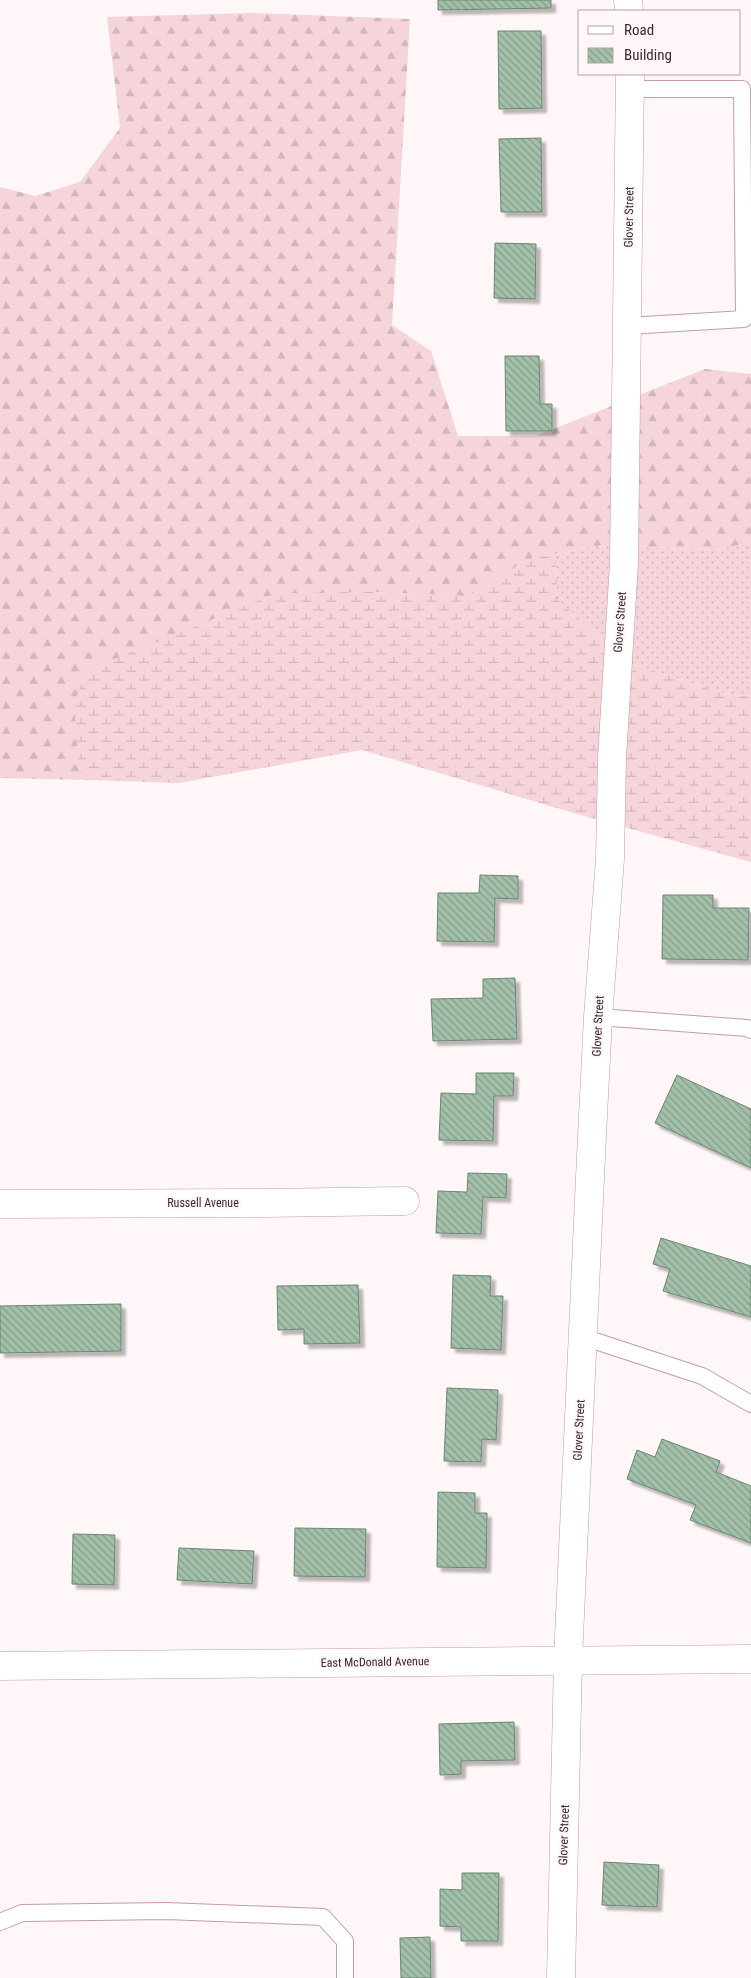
<svg xmlns="http://www.w3.org/2000/svg" width="751" height="1978" font-family="'Roboto Condensed',sans-serif">
	<style>
		.grass { fill: url(#grass-dots) }
		.forest { fill: url(#forest-firs) }
		.wetland { fill: url(#wetland-marsh) }
		.building { fill: url(#building-back-hatch); stroke: #6a8671; filter: url(#shadow) }
		.lines { fill: none; stroke-linecap: round; stroke-linejoin: round }
		.lane-casing { stroke: #c39da4; stroke-width: 18 }
		.street-casing { stroke: #c39da4; stroke-width: 29 }
		.lane { stroke: #fff; stroke-width: 16 }
		.street { stroke: #fff; stroke-width: 28 }
		.labels { text-anchor: middle; dominant-baseline: central; stroke-width: 4.5; stroke-linejoin: round; paint-order: stroke }
		.street-label { font-size: 12px; fill: #392a2d; stroke: #fef6f7 }
	</style>
	<defs>
		<pattern id="grass-dots" width="8" height="8" patternUnits="userSpaceOnUse" patternTransform="scale(1.25)"><rect width="8" height="8" fill="#f5d4da"/><path d="M2 2h.1M6 6h.1" fill="none" stroke="#d3b6bb" stroke-width="1.8" stroke-linecap="round"/></pattern>
		<pattern id="forest-firs" width="22" height="20" patternUnits="userSpaceOnUse" patternTransform="scale(1.25)"><rect width="22" height="20" fill="#f5d4da"/><path d="M5 1l3.5 6h-7zM16 11l3.5 6h-7z" fill="#d3b6bb"/></pattern>
		<pattern id="wetland-marsh" width="20" height="14" patternUnits="userSpaceOnUse" patternTransform="scale(1.25)"><rect width="20" height="14" fill="#f5d4da"/><path d="M1 5h8M5 5V1M11 12h8M15 12V8" fill="none" stroke="#d3b6bb"/></pattern>
		<pattern id="building-back-hatch" width="6" height="6" patternUnits="userSpaceOnUse" patternTransform="scale(1.25)"><rect width="6" height="6" fill="#a2c0aa"/><path d="M-1 5l2 2M0 0l6 6M5-1l2 2" fill="none" stroke="#859c8b"/></pattern>
		<filter id="shadow"><feDropShadow dx="4.5" dy="4.5" stdDeviation="1" flood-color="#0004"/></filter>
	</defs>
	<rect width="100%" height="100%" fill="#fef6f7"/>
	<path class="grass" d="M751 542V695L733 696 629 663 557 599 556 554 602 545 715 550Z"/>
	<path class="forest" d="M253 13 410 19 392 325 431 351 458 436H536L705 369 751 374V542L715 550 602 545 556 554 530 559 467 596 372 592 79 770 89 780 0 778V187L35 196 80 182 120 128 107 17Z"/>
	<path class="wetland" d="M556 554 557 599 629 663 733 696 751 695V862L577 814 362 750 179 783 89 780 79 770 74 702 88 670 277 593 372 592 466 596 530 559Z"/>
	<g class="building">
		<path d="M438 0H551V8L438 10Z"/>
		<path d="M498 31H541L542 108 499 109Z"/>
		<path d="M541 138 542 212H501L499 139Z"/>
		<path d="M495 243 536 244 535 299 494 298Z"/>
		<path d="M505 356H539L540 404H552V431H506Z"/>
		<path d="M480 875 518 876V899L495 898 494 942 437 941 438 893H479Z"/>
		<path d="M663 895H713V908H749L748 960 662 959Z"/>
		<path d="M515 978 517 1039 433 1041 431 999 483 998V979Z"/>
		<path d="M476 1073H514L513 1096H494L493 1141 439 1140 441 1093 476 1094Z"/>
		<path d="M677 1075 751 1109V1168L655 1123Z"/>
		<path d="M468 1173 507 1174 506 1198 483 1197 481 1234 436 1233 438 1191 467 1192Z"/>
		<path d="M661 1238 751 1266V1317L663 1291 670 1269 653 1264Z"/>
		<path d="M453 1275 491 1276 490 1296H503L501 1350 451 1348Z"/>
		<path d="M358 1285 360 1343 304 1344V1329L278 1330 277 1286Z"/>
		<path d="M121 1304V1351L0 1353V1306Z"/>
		<path d="M447 1388 498 1390 496 1440 482 1439 481 1462 444 1461Z"/>
		<path d="M662 1439 720 1461 716 1472 751 1486V1543L690 1520 696 1505 627 1479 637 1450 655 1457Z"/>
		<path d="M438 1492 475 1493V1513H487L486 1568 437 1567Z"/>
		<path d="M295 1528 366 1529 365 1577 294 1576Z"/>
		<path d="M73 1534 115 1535 114 1585 72 1584Z"/>
		<path d="M179 1548 254 1551 252 1584 177 1580Z"/>
		<path d="M514 1722 515 1760 461 1761V1774L440 1775 439 1724Z"/>
		<path d="M604 1862 659 1865 657 1907 602 1905Z"/>
		<path d="M462 1873H499L498 1941H461V1927L440 1926V1889L462 1890Z"/>
		<path d="M430 1937 431 1978H401L400 1938Z"/>
	</g>
	<g class="lines">
		<g class="lane-casing">
			<g id="lane">
				<path d="M628 326 744 319 742 89H630"/>
				<path d="M598 1017 747 1028 751 1030"/>
				<path d="M583 1337 702 1376 751 1404"/>
				<path d="M0 1922 22 1913 166 1911 323 1917 345 1941V1978"/>
			</g>
		</g>
		<g class="street-casing">
			<g id="street">
				<path d="M628 0 629 11"/>
				<path d="M0 1204 264 1203 405 1201"/>
				<path d="M0 1666C250 1666 501 1659 751 1659"/>
				<path d="M561 1978 568 1659 591 1156 598 1017 610 859 612 758 624 563 630 74"/>
			</g>
		</g>
		<use href="#lane" class="lane"/>
		<use href="#street" class="street"/>
	</g>
	<g class="labels">
		<g class="street-label">
			<text transform="translate(629 217) rotate(-89)">Glover Street</text>
			<text transform="translate(620 622) rotate(-86)">Glover Street</text>
			<text transform="translate(598 1026) rotate(-87)">Glover Street</text>
			<text x="203" y="1203">Russell Avenue</text>
			<text transform="translate(579 1430) rotate(-87)">Glover Street</text>
			<text transform="translate(375 1662) rotate(-1)">East McDonald Avenue</text>
			<text transform="translate(564 1835) rotate(-88)">Glover Street</text>
		</g>
	</g>
	<rect x="578" y="10" width="162" height="65" fill="#fef6f7" stroke="#afa4a6"/>
	<rect x="588" y="26" width="25" height="8" fill="#ffffff" stroke="#afa4a6"/>
	<text x="624" y="35" font-size="15" fill="#392a2d">Road</text>
	<rect x="588" y="48" width="25" height="15" fill="url(#building-back-hatch)" stroke="#afa4a6"/>
	<text x="624" y="60" font-size="15" fill="#392a2d">Building</text>
</svg>
